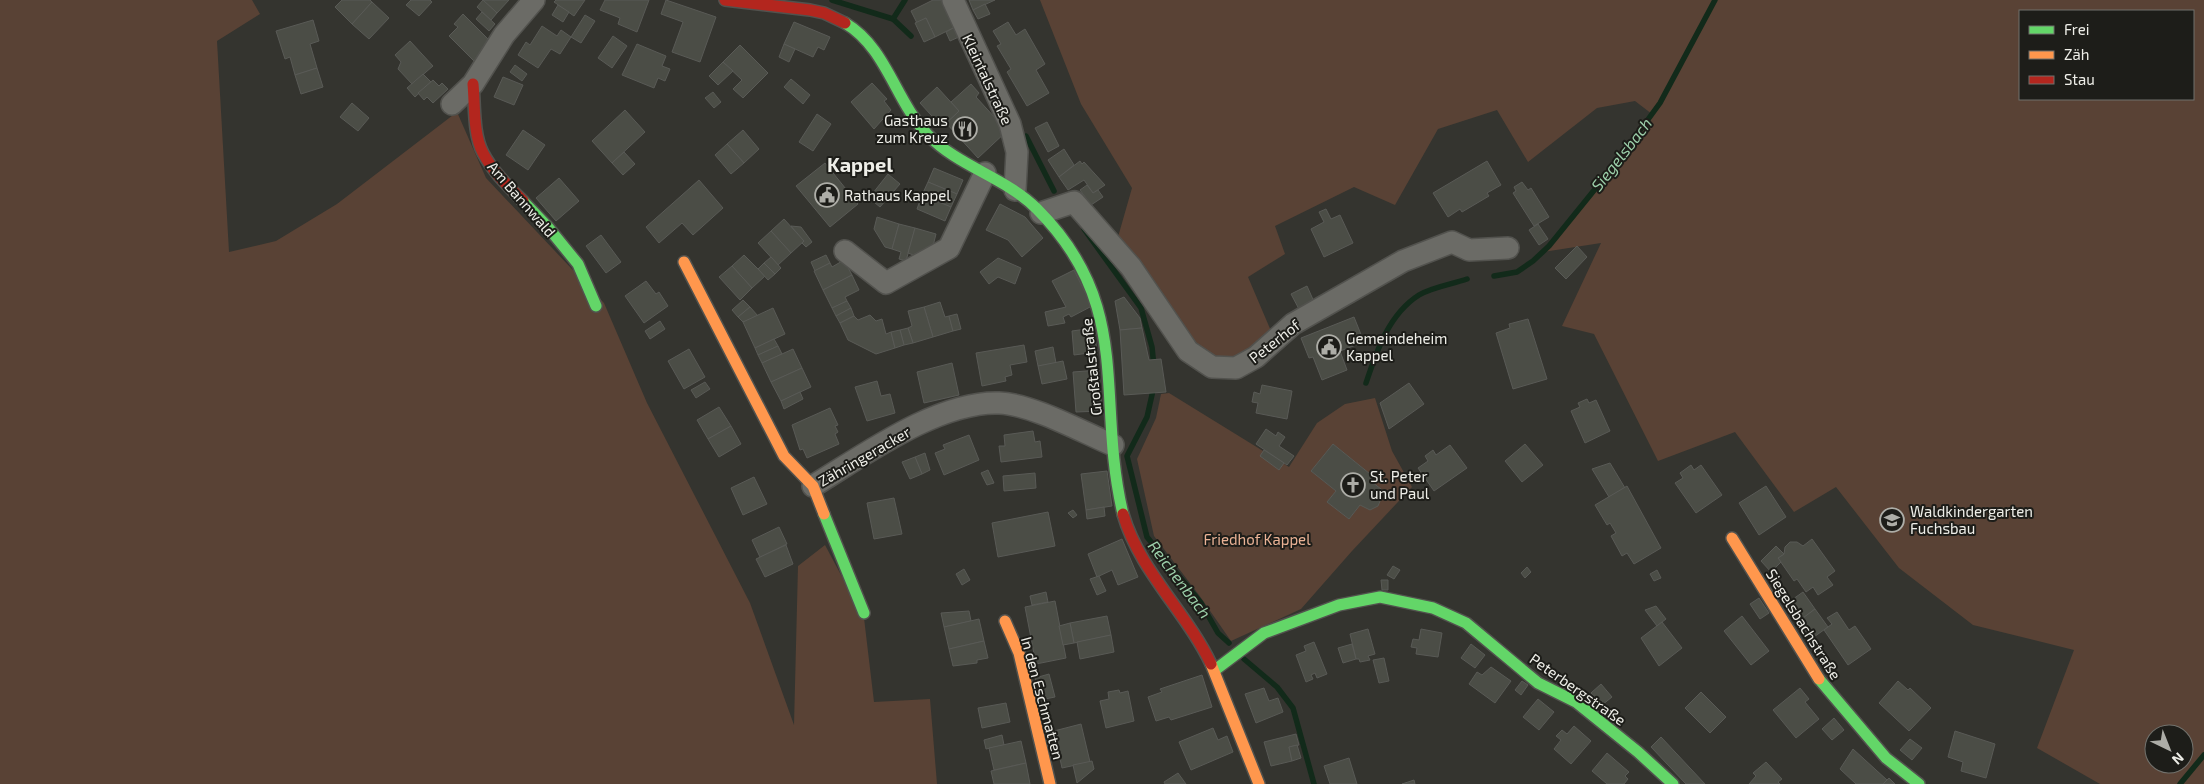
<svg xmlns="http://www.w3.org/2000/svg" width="2204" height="784" font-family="'Exo 2',sans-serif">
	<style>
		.green { fill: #594235; fill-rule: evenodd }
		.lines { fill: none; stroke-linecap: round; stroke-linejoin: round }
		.stream { stroke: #122a1a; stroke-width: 5.5 }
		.building { fill: #4b4d46; stroke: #595a56 }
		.street-casing { stroke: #52524e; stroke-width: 24 }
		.fast-casing { stroke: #52524e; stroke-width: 14 }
		.slow-casing { stroke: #52524e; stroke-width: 14 }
		.jam-casing { stroke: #52524e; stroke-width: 14 }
		.street { stroke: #6b6b66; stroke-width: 21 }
		.fast { stroke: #63d668; stroke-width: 11 }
		.slow { stroke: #ff974d; stroke-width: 11 }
		.jam { stroke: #b3261e; stroke-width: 11 }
		.labels { text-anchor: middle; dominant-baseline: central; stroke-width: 4; stroke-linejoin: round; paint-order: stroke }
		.street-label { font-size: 15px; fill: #eeeee8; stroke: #1d1d19 }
		.poi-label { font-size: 15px; fill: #eeeee8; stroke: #1d1d19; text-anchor: start }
		.park-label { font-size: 15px; fill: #ebb396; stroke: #1d1d19 }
		.water-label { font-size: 16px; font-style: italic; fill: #9cd0aa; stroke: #1d1d19 }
		.district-label { font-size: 20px; font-weight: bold; fill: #eeeee8; stroke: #1d1d19 }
	</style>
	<rect width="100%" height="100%" fill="#34342f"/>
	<g class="green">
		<path d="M0 0H252L260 14 217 41 229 252 276 241 337 204 457 112 486 178 604 303 647 403 750 603 794 725 798 566 825 545 864 618 874 702 930 699 937 784H0Z"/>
		<path d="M1040 0H2204V784H2100L2037 748 2074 650 1973 625 1899 568 1836 487 1794 512 1735 432 1658 461 1594 334 1562 326 1601 243 1543 252 1652 114 1635 101 1597 108 1528 162 1497 110 1438 129 1395 205 1354 187 1275 226 1285 254 1248 277 1271 331 1231 363 1197 353 1118 237 1132 188 1081 104ZM2020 11H2193V99H2020ZM2154 734H2184V764H2154Z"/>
		<path d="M1169 393 1289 467 1317 423 1345 404 1375 398 1392 451 1412 487 1352 551 1301 609 1231 641 1199 595 1154 536 1137 459 1156 418 1161 394ZM1333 444 1375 478 1372 482 1381 489 1383 494 1378 506 1370 510 1360 505 1349 519 1328 502 1336 491 1311 471Z"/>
	</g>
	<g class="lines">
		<g class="stream">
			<path d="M832 0 893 19 911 36"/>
			<path d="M893 19 905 0"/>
			<path d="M1026 136 1054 191"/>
			<path d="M1084 229 1141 308 1152 347 1154 367"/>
			<path d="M1494 276 1517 272 1533 261 1549 246 1617 162 1660 103 1715 0"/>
			<path d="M1366 383C1377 350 1389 314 1419 295 1432 287 1453 284 1467 279"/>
			<path d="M1154 386 1147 417 1127 456 1147 537 1201 603 1218 633 1229 643"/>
			<path d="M1244 659 1277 687 1293 708 1314 784"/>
			<path d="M2180 784 2204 755"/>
		</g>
	</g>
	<g class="building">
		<path d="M342 0H370L372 2 352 24 335 7Z"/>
		<path d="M430 0 432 2 419 16 406 5 411 0Z"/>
		<path d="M483 0H509L497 13Z"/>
		<path d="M483 0 497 13 491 20 477 7Z"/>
		<path d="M556 0H585L574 16 554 2Z"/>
		<path d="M605 0H649L637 32 618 24 620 18 600 10Z"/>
		<path d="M666 0 716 17 700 62 672 52 683 22 661 14Z"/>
		<path d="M933 0H944L957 26 935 37 926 18 917 23 911 11Z"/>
		<path d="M969 0H995L973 10Z"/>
		<path d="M372 2 389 18 369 39 352 24Z"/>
		<path d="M985 4 990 14 978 19 973 10Z"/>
		<path d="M558 5 569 12 563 22 552 15Z"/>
		<path d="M482 12 495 24 489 31 476 19Z"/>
		<path d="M463 14 492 43 474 61 449 36 458 27 454 24Z"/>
		<path d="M585 15 595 21 581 43 571 37Z"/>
		<path d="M926 18 935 37 924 42 915 23Z"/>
		<path d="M313 20 319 41 310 44 317 68 295 75 290 57 285 59 276 31Z"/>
		<path d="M794 22 830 37 824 50 818 47 813 57 784 44Z"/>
		<path d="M1008 22 1016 35 1025 29 1045 64 1036 70 1049 93 1027 106 1007 72 1011 69 997 46 1001 44 993 31Z"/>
		<path d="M542 26 557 36 561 30 571 37 560 54 551 49 538 68 518 55 526 42 530 45Z"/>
		<path d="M957 26 961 36 950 41 946 32Z"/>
		<path d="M613 36 627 46 612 68 598 58Z"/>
		<path d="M410 41 433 66 412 84 398 69 401 62 395 55Z"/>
		<path d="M637 44 666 56 662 66 670 69 665 81 658 78 654 88 622 75Z"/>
		<path d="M784 44 795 49 789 62 779 57Z"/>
		<path d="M740 45 768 73 743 98 733 89 742 80 723 62Z"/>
		<path d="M723 62 733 71 718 85 709 76Z"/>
		<path d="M515 65 527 74 522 81 510 72Z"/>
		<path d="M317 68 323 87 301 94 295 75Z"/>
		<path d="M423 74 431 82 415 97 407 88Z"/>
		<path d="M503 77 523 85 514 105 494 97Z"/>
		<path d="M791 79 810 95 803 104 784 87Z"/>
		<path d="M433 80 439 86 442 83 448 89 433 103 427 97 424 100 418 93Z"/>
		<path d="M872 83 887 99 884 101 891 110 874 129 851 102Z"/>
		<path d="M971 84 979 93 976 97 1007 131 978 158 946 123 959 111 951 102Z"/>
		<path d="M937 87 959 111 942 127 920 103Z"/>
		<path d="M713 92 721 102 714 108 705 98Z"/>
		<path d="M352 103 369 118 358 131 340 117Z"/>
		<path d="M625 110 645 132 612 163 592 141Z"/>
		<path d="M817 114 831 124 813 151 799 142Z"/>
		<path d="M1047 122 1059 146 1048 152 1035 128Z"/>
		<path d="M523 130 545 145 528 170 506 155Z"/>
		<path d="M743 130 759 149 744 163 727 144Z"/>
		<path d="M727 144 744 163 731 174 715 155Z"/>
		<path d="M1064 149 1074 165 1059 177 1048 160Z"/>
		<path d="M624 152 635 164 623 175 612 163Z"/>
		<path d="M1080 161 1082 164 1084 162 1105 185 1093 193 1084 180 1068 190 1059 177Z"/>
		<path d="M1487 161 1501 185 1487 193 1489 196 1462 212 1460 209 1448 217 1433 193Z"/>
		<path d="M825 163 858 204 830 227 796 186Z"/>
		<path d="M934 168 963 180 957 194 928 182Z"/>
		<path d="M888 174 900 184 880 207 869 198Z"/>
		<path d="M559 178 579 201 556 221 536 198Z"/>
		<path d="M699 180 723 208 693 235 682 223 659 243 646 227Z"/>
		<path d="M928 182 957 194 951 207 922 195Z"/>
		<path d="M1522 182 1528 190 1531 188 1549 217 1534 226 1513 193 1516 191 1514 187Z"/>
		<path d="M1087 185 1093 193 1098 190 1103 197 1091 205 1080 190Z"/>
		<path d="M922 195 951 207 945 221 917 209Z"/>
		<path d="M1000 204 1025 217 1043 238 1022 257 1008 240 986 230Z"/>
		<path d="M1326 209 1331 219 1340 215 1353 243 1324 257 1311 229 1324 222 1319 212Z"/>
		<path d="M877 217 899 224 892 249 885 247 874 229Z"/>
		<path d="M784 219 804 241 791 253 771 231Z"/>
		<path d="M899 224 915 228 906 261 899 259 901 252 892 249Z"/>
		<path d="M1538 224 1548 239 1539 245 1529 230Z"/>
		<path d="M791 226 801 227 812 242 806 247 802 243 804 241Z"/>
		<path d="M915 228 936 234 933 246 916 256 908 253Z"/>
		<path d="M771 231 791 253 778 265 758 243Z"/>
		<path d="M601 235 621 262 606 273 586 246Z"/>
		<path d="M1577 246 1587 257 1566 279 1555 268Z"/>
		<path d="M744 255 765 276 752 288 732 266Z"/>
		<path d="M826 255 830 263 815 271 811 262Z"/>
		<path d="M771 257 781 268 775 274 764 263Z"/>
		<path d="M998 258 1021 268 1015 284 998 277 989 284 980 272Z"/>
		<path d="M844 260 852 275 823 290 814 271 830 263 832 267Z"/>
		<path d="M764 263 775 274 768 280 758 269Z"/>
		<path d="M732 266 752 288 740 300 719 277Z"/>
		<path d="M1074 270 1092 306 1071 317 1069 314 1063 317 1065 323 1048 326 1045 312 1066 307 1052 281Z"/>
		<path d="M852 275 859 290 845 297 847 301 832 308 823 290Z"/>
		<path d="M646 281 656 294 659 292 668 306 644 323 625 296Z"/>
		<path d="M1307 286 1315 304 1300 311 1291 294Z"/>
		<path d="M1124 297 1140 318 1142 328 1120 330 1115 301Z"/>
		<path d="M743 300 750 307 738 317 732 310Z"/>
		<path d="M847 301 851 308 836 316 832 308Z"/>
		<path d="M940 302 945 317 949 316 953 331 933 337 924 307Z"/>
		<path d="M750 307 758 316 743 322 738 317Z"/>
		<path d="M924 307 933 337 913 343 908 328 912 326 908 311Z"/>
		<path d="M773 308 785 334 755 348 743 322Z"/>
		<path d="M851 308 854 316 840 323 836 316Z"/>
		<path d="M957 314 961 329 953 331 949 316Z"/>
		<path d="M870 315 876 321 882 319 886 334 891 332 895 348 876 354 848 340 840 323 854 316 858 320Z"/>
		<path d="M1354 317 1364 342 1340 351 1347 370 1322 380 1313 357 1309 358 1301 338Z"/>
		<path d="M1528 319 1547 379 1513 389 1496 333 1510 328 1509 324Z"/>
		<path d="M660 321 665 329 650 339 645 331Z"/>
		<path d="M908 328 913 343 904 345 900 330Z"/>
		<path d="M1094 328 1097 352 1074 355 1072 331Z"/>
		<path d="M1142 328 1149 360 1161 359 1166 392 1124 395 1120 330Z"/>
		<path d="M900 330 904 345 895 348 891 332Z"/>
		<path d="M774 339 778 346 758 355 755 348Z"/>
		<path d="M1024 345 1027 362 1010 365 1012 375 1005 377 1006 381 982 386 976 353Z"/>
		<path d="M778 346 782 354 762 363 758 355Z"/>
		<path d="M1053 347 1056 363 1038 366 1035 351Z"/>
		<path d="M689 349 705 377 684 389 668 361Z"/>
		<path d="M793 349 802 368 771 382 762 363Z"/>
		<path d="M1063 361 1067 379 1042 384 1038 366Z"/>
		<path d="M952 363 959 395 924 403 917 372Z"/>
		<path d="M802 368 811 387 781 401 771 382Z"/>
		<path d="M1099 370 1102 411 1076 412 1073 372Z"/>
		<path d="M877 381 881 396 890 394 895 413 867 421 855 387Z"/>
		<path d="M705 382 710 389 696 398 691 390Z"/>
		<path d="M1409 383 1424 404 1389 429 1380 403Z"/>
		<path d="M1262 385 1292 391 1287 419 1256 413 1258 403 1252 402 1254 392 1260 394Z"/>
		<path d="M800 392 803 399 784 409 781 401Z"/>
		<path d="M1587 399 1589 403 1596 400 1610 431 1585 443 1571 411 1580 407 1578 403Z"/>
		<path d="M719 407 731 426 708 439 697 420Z"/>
		<path d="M830 408 838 425 835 426 838 432 835 434 839 444 807 458 803 449 800 450 792 425Z"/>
		<path d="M731 426 741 444 719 457 708 439Z"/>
		<path d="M1266 429 1276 436 1278 432 1285 437 1279 446 1294 456 1287 465 1256 444Z"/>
		<path d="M1033 431 1035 442 1040 441 1042 457 1001 462 999 446H1005L1004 435Z"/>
		<path d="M969 435 979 460 944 475 935 453 945 449 943 445Z"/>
		<path d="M1333 444 1375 478 1372 482 1381 489 1383 494 1378 506 1370 510 1360 505 1349 519 1327 502 1336 491 1311 471Z"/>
		<path d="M1525 444 1543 465 1522 482 1505 461Z"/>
		<path d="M1450 445 1467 468 1434 491 1418 468 1428 461 1425 456 1433 450 1436 455Z"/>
		<path d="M1264 450 1284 463 1279 470 1260 456Z"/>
		<path d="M925 453 930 470 922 474 915 457Z"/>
		<path d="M915 457 922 474 910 479 902 462Z"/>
		<path d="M1610 463 1625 488 1609 497 1592 469Z"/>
		<path d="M1691 465 1694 470 1701 465 1722 495 1696 513 1675 483 1683 478 1680 473Z"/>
		<path d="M988 470 994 483 987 485 981 473Z"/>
		<path d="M1107 471 1112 506 1086 510 1081 474Z"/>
		<path d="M1035 473 1036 488 1004 491 1003 476Z"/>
		<path d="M754 477 767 504 743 515 731 488Z"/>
		<path d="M1627 486 1661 548 1634 564 1627 553 1622 556 1611 536 1616 533 1610 523 1607 525 1595 505Z"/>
		<path d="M1766 486 1786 517 1759 535 1739 503Z"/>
		<path d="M894 498 902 534 874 539 867 503Z"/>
		<path d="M1104 507 1105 516 1087 519 1086 510Z"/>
		<path d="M1073 510 1077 515 1073 518 1068 513Z"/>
		<path d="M1048 512 1055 546 998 557 992 523Z"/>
		<path d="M779 527 787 544 760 557 752 540Z"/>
		<path d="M1122 539 1138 577 1118 585 1112 570 1097 577 1088 554Z"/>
		<path d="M1812 539 1835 571 1827 577 1833 585 1818 595 1813 587 1806 592 1797 579 1794 581 1778 558 1784 554 1785 547 1790 542H1797L1803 546Z"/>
		<path d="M786 545 793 564 765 577 756 559Z"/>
		<path d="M1776 546 1784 554 1778 558 1781 562 1771 572 1761 561Z"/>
		<path d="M1393 566 1400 570 1394 579 1387 575Z"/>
		<path d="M1527 567 1531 572 1525 578 1521 573Z"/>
		<path d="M964 569 970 580 962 585 956 574Z"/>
		<path d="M1657 570 1661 578 1654 581 1650 574Z"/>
		<path d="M1099 576 1106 591 1097 595 1090 579Z"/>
		<path d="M1381 580H1388V590H1382Z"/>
		<path d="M1046 592 1048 602 1032 605 1030 596Z"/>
		<path d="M1803 592 1815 609 1799 621 1786 604Z"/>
		<path d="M1759 598 1769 613 1760 619 1750 604Z"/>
		<path d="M1055 601 1066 658 1036 664 1025 607Z"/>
		<path d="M1656 606 1666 619 1657 626 1645 610Z"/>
		<path d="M1815 609 1828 627 1811 639 1799 621Z"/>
		<path d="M969 611 971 621 944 627 941 613Z"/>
		<path d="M1837 612 1849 630 1855 626 1871 649 1848 665 1824 630 1832 624 1827 618Z"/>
		<path d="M1107 616 1111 635 1074 643 1070 623Z"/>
		<path d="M1742 616 1769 651 1751 665 1724 631Z"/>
		<path d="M979 619 984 641 949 649 944 627Z"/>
		<path d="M1662 622 1682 648 1659 666 1641 638Z"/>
		<path d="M1070 623 1074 643 1063 645 1059 626Z"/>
		<path d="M1368 629 1375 654 1368 656 1370 660 1360 662 1359 659H1356L1350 634Z"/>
		<path d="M1421 629 1442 633 1438 657 1416 654 1417 648 1411 647 1413 639 1419 640Z"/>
		<path d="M1111 635 1114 652 1080 659 1077 642Z"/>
		<path d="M984 641 988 658 977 660V663L953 666 949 649Z"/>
		<path d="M1314 642 1327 674 1317 678 1315 673 1311 675 1313 679 1306 682 1296 655 1306 651 1304 646Z"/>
		<path d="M1352 644 1356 659 1343 663 1338 648Z"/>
		<path d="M1471 644 1485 655 1475 668 1461 658Z"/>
		<path d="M1384 658 1389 681 1379 683 1373 660Z"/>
		<path d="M1491 667 1511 681 1495 703 1469 684 1477 672 1482 675Z"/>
		<path d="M1049 674 1055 697 1040 700 1035 678Z"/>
		<path d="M1202 675 1212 707 1171 720 1169 717 1156 721 1148 697 1162 692 1160 689Z"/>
		<path d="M1522 681 1528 685 1521 695 1515 690Z"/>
		<path d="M1898 681 1908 690 1910 688 1931 708 1909 731 1879 703Z"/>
		<path d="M1601 684 1612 697 1602 705 1591 693Z"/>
		<path d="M1264 688 1269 701 1278 698 1283 712 1256 723 1245 694Z"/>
		<path d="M1800 688 1809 699 1805 702 1819 719 1796 738 1773 710Z"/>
		<path d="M1119 690 1120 693 1128 691 1134 721 1106 728 1100 701 1109 699 1108 692Z"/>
		<path d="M1701 692 1726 717 1710 733 1685 708Z"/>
		<path d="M1538 699 1554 712 1539 730 1523 717Z"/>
		<path d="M1006 703 1010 722 982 728 978 708Z"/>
		<path d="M1834 718 1844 730 1832 740 1822 729Z"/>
		<path d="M1081 724 1090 762 1062 768 1054 731Z"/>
		<path d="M1574 726 1591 741 1571 764 1554 749 1561 740 1556 736 1562 730 1567 734Z"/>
		<path d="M1213 728 1218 740 1227 736 1233 752 1191 770 1179 742Z"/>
		<path d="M1955 731 1995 744 1986 778 1961 771 1963 762 1948 757Z"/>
		<path d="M1296 734 1299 745 1289 747 1292 761 1271 766 1264 742Z"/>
		<path d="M1002 735 1004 745 986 749 984 740Z"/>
		<path d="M1661 737 1705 784H1686L1651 747Z"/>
		<path d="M1910 739 1922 748 1912 760 1900 750Z"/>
		<path d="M1021 741 1026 763 994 770 989 748Z"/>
		<path d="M1297 745 1301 758 1292 761 1289 747Z"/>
		<path d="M1853 749 1887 780 1883 784H1856L1840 769Z"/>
		<path d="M1607 753 1629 772 1625 776 1628 779 1624 784H1607L1592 771Z"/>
		<path d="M1349 758 1357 784H1330L1324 766Z"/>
		<path d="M1092 761 1094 769 1077 783 1073 765Z"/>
		<path d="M1766 762 1782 779 1778 782 1780 784H1749L1756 776 1753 773Z"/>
		<path d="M1026 763 1030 784H994L991 771Z"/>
		<path d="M1178 773 1186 784H1165L1164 782Z"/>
		<path d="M1889 778 1895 784H1883Z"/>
		<path d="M1414 780 1415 784H1402Z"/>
	</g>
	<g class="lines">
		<g class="street-casing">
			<g id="street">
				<path d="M953 0 1010 124 1017 152 1015 190"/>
				<path d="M452 104 473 84 504 35 534 0"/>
				<path d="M1041 213 1074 202 1131 267 1188 351 1212 367 1236 368 1256 357 1293 324 1403 261 1452 242 1469 250 1508 248"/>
				<path d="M845 251 886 283 949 248 985 173"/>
				<path d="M813 486C864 455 938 401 999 403 1032 404 1082 432 1113 445"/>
			</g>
		</g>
		<g class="fast-casing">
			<g id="fast">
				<path d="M845 23C887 48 895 101 928 135 959 167 1005 177 1037 209 1135 307 1095 397 1123 514"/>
				<path d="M523 201 547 226 578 264 596 306"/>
				<path d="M824 514 864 613"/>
				<path d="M1215 670 1264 633 1339 605 1380 597 1433 608 1466 623 1538 683 1576 702 1638 752 1673 784"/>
				<path d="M1819 679 1886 758 1919 784"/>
			</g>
		</g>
		<g class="slow-casing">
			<g id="slow">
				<path d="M684 262 784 456 813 486 824 514"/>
				<path d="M1732 538 1819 679"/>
				<path d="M1005 621 1019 653 1050 784"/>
				<path d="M1211 664 1259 784"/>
			</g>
		</g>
		<g class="jam-casing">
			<g id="jam">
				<path d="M725 0 810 10 824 13 845 23"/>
				<path d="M473 84C475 105 473 134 483 153 493 172 508 186 523 201"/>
				<path d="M1123 514C1139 570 1187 613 1211 664"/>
			</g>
		</g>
		<use href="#street" class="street"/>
		<use href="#fast" class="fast"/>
		<use href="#slow" class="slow"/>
		<use href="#jam" class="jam"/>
	</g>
	<defs>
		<g id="restaurant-ring" transform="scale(1.25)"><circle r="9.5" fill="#1d1d19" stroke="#adada7" stroke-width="1.5"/><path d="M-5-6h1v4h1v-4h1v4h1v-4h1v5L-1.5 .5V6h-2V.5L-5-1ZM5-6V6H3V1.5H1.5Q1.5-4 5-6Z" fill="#adada7"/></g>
		<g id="civic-ring" transform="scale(1.25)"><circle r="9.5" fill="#1d1d19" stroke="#adada7" stroke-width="1.5"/><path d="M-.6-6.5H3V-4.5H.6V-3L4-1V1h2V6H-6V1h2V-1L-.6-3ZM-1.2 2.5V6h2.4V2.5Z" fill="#adada7"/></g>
		<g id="church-ring" transform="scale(1.25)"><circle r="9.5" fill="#1d1d19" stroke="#adada7" stroke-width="1.5"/><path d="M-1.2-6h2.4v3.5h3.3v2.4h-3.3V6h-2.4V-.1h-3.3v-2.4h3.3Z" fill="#adada7"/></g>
		<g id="school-ring" transform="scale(1.25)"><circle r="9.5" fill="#1d1d19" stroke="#adada7" stroke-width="1.5"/><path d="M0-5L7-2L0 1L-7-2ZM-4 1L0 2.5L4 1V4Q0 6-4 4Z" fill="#adada7"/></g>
	</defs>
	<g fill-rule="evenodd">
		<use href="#restaurant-ring" x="965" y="129"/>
		<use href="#civic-ring" x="827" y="195"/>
		<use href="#civic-ring" x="1329" y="347"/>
		<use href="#church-ring" x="1353" y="485"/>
		<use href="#school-ring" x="1892" y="520"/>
	</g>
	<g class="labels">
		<g class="street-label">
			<text transform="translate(988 79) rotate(65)">Kleintalstraße</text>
			<text transform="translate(522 199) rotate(49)">Am Bannwald</text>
			<text transform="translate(1274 341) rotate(-38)">Peterhof</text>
			<text transform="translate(1091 367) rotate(-96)">Großtalstraße</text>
			<text transform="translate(864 456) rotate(-30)">Zähringeracker</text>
			<text transform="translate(1804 624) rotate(58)">Siegelsbachstraße</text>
			<text transform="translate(1578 689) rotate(35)">Peterbergstraße</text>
			<text transform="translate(1043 698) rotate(75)">In den Eschmatten</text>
		</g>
		<g class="poi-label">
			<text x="948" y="120" text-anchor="end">Gasthaus<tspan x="948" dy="17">zum Kreuz</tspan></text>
			<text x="844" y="195">Rathaus Kappel</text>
			<text x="1346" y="338">Gemeindeheim<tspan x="1346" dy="17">Kappel</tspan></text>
			<text x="1370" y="476">St. Peter<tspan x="1370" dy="17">und Paul</tspan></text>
			<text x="1910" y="511">Waldkindergarten<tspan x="1910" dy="17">Fuchsbau</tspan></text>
		</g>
		<g class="park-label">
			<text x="1257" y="539">Friedhof Kappel</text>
		</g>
		<g class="water-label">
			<text transform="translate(1621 154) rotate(-52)">Siegelsbach</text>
			<text transform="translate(1180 579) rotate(53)">Reichenbach</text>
		</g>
		<g class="district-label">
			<text x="860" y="164">Kappel</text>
		</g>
	</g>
	<rect x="2019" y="10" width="175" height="90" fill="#1d1d19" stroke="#71716c"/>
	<rect x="2029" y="26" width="25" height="8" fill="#63d668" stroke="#71716c"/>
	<text x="2064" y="35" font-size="15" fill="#eeeee8">Frei</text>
	<rect x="2029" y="51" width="25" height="8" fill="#ff974d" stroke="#71716c"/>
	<text x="2064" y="60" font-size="15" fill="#eeeee8">Zäh</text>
	<rect x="2029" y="76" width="25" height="8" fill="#b3261e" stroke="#71716c"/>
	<text x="2064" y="85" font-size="15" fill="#eeeee8">Stau</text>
	<g transform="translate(2169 749) rotate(137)"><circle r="24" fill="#1d1d19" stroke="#71716c"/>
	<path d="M0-4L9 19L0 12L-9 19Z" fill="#adada7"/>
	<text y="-8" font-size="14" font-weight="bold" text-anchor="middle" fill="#eeeee8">N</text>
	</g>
</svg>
